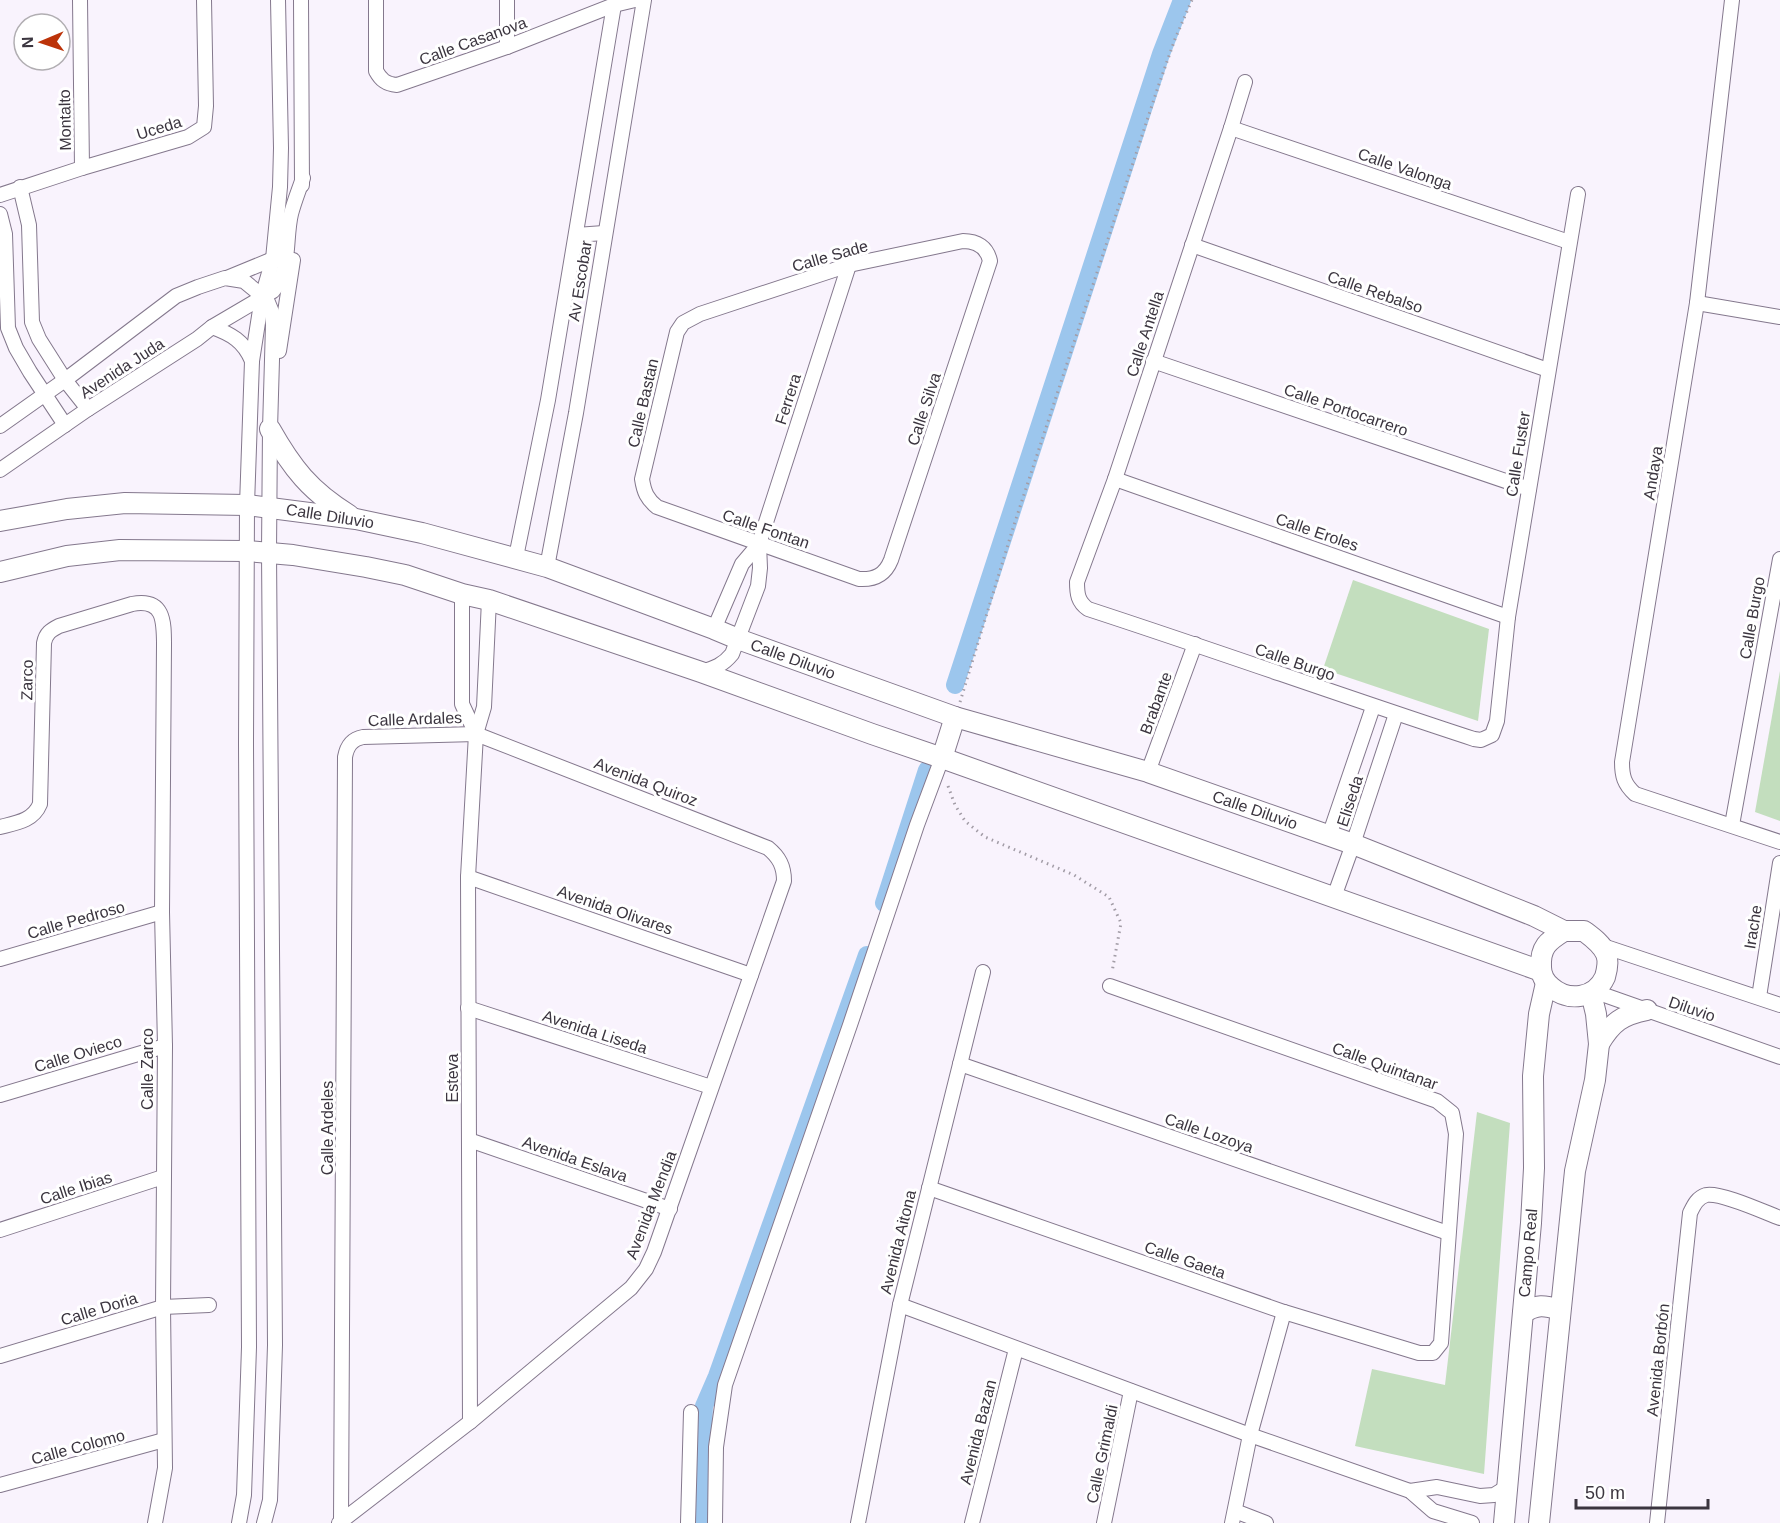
<svg xmlns="http://www.w3.org/2000/svg" width="1780" height="1523" font-family="Helvetica,sans-serif">
	<style>
		.green { fill: #c3debe }
		.lines { fill: none; stroke-linecap: round; stroke-linejoin: round }
		.canal { stroke: #9cc6ed; stroke-width: 18 }
		.street-casing { stroke: #84788d; stroke-width: 16 }
		.secondary-casing { stroke: #84788d; stroke-width: 22 }
		.path { stroke: #a29ca6; stroke-width: 3; stroke-dasharray: 1.5 4.5; stroke-linecap: butt }
		.street { stroke: #fff; stroke-width: 14 }
		.secondary { stroke: #fff; stroke-width: 20 }
		.labels { text-anchor: middle; dominant-baseline: central; stroke-width: 6; stroke-linejoin: round; paint-order: stroke }
		.street-label { font-size: 16px; fill: #3b353f; stroke: #fff }
	</style>
	<rect width="100%" height="100%" fill="#f9f3fd"/>
	<g class="green">
		<path d="M1353 580 1489 629 1478 721 1323 669Z"/>
		<path d="M1780 671V821L1755 812Z"/>
		<path d="M1477 1112 1510 1123 1484 1474 1355 1446 1372 1369 1445 1385Z"/>
	</g>
	<g class="lines">
		<g class="canal">
			<path d="M955 685 1161 54 1182 0"/>
			<path d="M884 903 927 770"/>
			<path d="M702 1523V1453L704 1406 717 1376 867 955"/>
		</g>
		<g class="street-casing">
			<g id="street">
				<path d="M80 0 82 168"/>
				<path d="M301 0 302 185"/>
				<path d="M376 0V71C381 80 386 84 397 85L507 47 614 5 635 0"/>
				<path d="M507 0V47"/>
				<path d="M1732 0 1697 303 1622 762C1622 776 1624 784 1635 794L1780 842"/>
				<path d="M1245 82 1231 128 1115 479 1077 582C1077 594 1078 602 1088 609 1217 651 1345 697 1474 739L1481 740 1492 735 1497 721 1508 617 1578 194"/>
				<path d="M1231 128 1569 242"/>
				<path d="M20 187 29 225 32 322 39 339 65 380 88 409"/>
				<path d="M0 195 82 168 188 137 204 127 206 106 204 0"/>
				<path d="M0 214 5 234 8 328 16 348 30 372 65 425"/>
				<path d="M576 235 604 233"/>
				<path d="M963 241C977 241 987 247 990 261L891 560C885 575 875 580 859 579L657 507C647 499 644 492 642 479L677 332 683 323 700 314 849 265Z"/>
				<path d="M1192 245 1548 370"/>
				<path d="M227 278 273 259"/>
				<path d="M1697 303 1780 317"/>
				<path d="M212 327C231 334 244 341 252 361"/>
				<path d="M279 351 293 260"/>
				<path d="M1153 361 1529 489"/>
				<path d="M0 426 65 380 176 296 198 287 225 278 244 281 267 300 272 312 273 325 270 429 269 552 275 1345 270 1500 264 1523"/>
				<path d="M0 470 88 409 197 339 212 327 273 291C291 271 285 239 291 214 294 202 299 190 303 178"/>
				<path d="M1115 479 1508 617"/>
				<path d="M516 557 548 400 614 5 617 0"/>
				<path d="M547 567 576 413 644 0"/>
				<path d="M462 594V704L476 734"/>
				<path d="M714 629 742 564 759 544"/>
				<path d="M701 672C715 668 723 665 732 654L758 586 760 568 759 544 849 265"/>
				<path d="M1148 772 1195 644"/>
				<path d="M1732 825 1780 559"/>
				<path d="M0 827C16 823 33 821 40 804L44 643C46 633 51 630 59 626L132 604C164 598 164 621 164 645L162 912 165 1046 163 1307 165 1468 155 1523"/>
				<path d="M1329 836 1373 707"/>
				<path d="M468 877 751 975"/>
				<path d="M1334 897 1353 844 1396 714"/>
				<path d="M1600 945 1780 1005"/>
				<path d="M0 959 162 912"/>
				<path d="M1593 991 1780 1057"/>
				<path d="M1759 997 1780 863"/>
				<path d="M468 1008 711 1087"/>
				<path d="M960 1064 1448 1233"/>
				<path d="M0 1095 165 1046"/>
				<path d="M469 1140 670 1209"/>
				<path d="M929 1188 1284 1312 1419 1353H1433L1441 1343 1456 1134 1452 1113 1437 1101 1110 986"/>
				<path d="M0 1230 163 1177"/>
				<path d="M900 1305 1250 1435 1410 1491 1433 1511 1472 1523"/>
				<path d="M0 1356 163 1307 209 1305"/>
				<path d="M470 1422 468 877 476 734 484 707 489 600"/>
				<path d="M0 1485 164 1440"/>
				<path d="M1410 1491 1437 1487 1480 1496 1494 1495 1507 1487"/>
				<path d="M1235 1511 1266 1523"/>
				<path d="M239 1523 244 1495 249 1347 246 743 247 505 252 361 262 297 273 259 280 187 281 148 278 0"/>
				<path d="M339 1523 470 1422 631 1288 646 1269 654 1252 784 881C784 866 779 857 768 848L476 734 363 737C352 739 347 746 345 757L341 1521"/>
				<path d="M688 1523 691 1412"/>
				<path d="M715 1523 716 1447 725 1385 850 1025 917 825 942 758"/>
				<path d="M858 1523 900 1305 983 972"/>
				<path d="M972 1523 1016 1349"/>
				<path d="M1104 1523 1131 1391"/>
				<path d="M1232 1523 1250 1435 1284 1312"/>
				<path d="M1657 1523 1690 1213C1694 1205 1697 1198 1706 1195 1721 1192 1764 1212 1780 1218"/>
			</g>
		</g>
		<g class="secondary-casing">
			<g id="secondary">
				<path d="M270 429C292 468 310 491 349 515"/>
				<path d="M0 521 67 509 125 503 247 505 356 519 422 533 547 567 714 629 738 639 955 717 1148 772 1353 844 1534 916 1564 931"/>
				<path d="M0 572 67 556 120 550 247 551 293 555 366 567 405 575 462 594 489 600 701 672 872 734 942 758 1541 971"/>
				<path d="M942 758 955 717"/>
				<path d="M1564 931H1584C1592 937 1602 944 1606 954 1609 961 1607 970 1605 977 1595 999 1568 1002 1551 987 1545 982 1541 975 1541 967 1540 947 1548 941 1564 931Z"/>
				<path d="M1599 1044C1612 1022 1622 1015 1647 1010"/>
				<path d="M1523 1313C1537 1304 1544 1305 1560 1310"/>
				<path d="M1504 1523 1531 1223 1534 1168 1533 1076 1539 1014 1546 983"/>
				<path d="M1539 1523 1575 1171 1595 1080 1599 1044 1596 1014 1591 993"/>
			</g>
		</g>
		<g class="path">
			<path d="M960 702 1013 528 1158 87 1175 39 1192 0"/>
			<path d="M948 786 955 805 965 821 985 837 1074 875 1109 897 1121 923 1112 972"/>
		</g>
		<use href="#street" class="street"/>
		<use href="#secondary" class="secondary"/>
	</g>
	<g class="labels">
		<g class="street-label">
			<text transform="translate(473 41) rotate(-20)">Calle Casanova</text>
			<text transform="translate(65 120) rotate(-91)">Montalto</text>
			<text transform="translate(159 128) rotate(-17)">Uceda</text>
			<text transform="translate(1405 169) rotate(19)">Calle Valonga</text>
			<text transform="translate(830 256) rotate(-16)">Calle Sade</text>
			<text transform="translate(580 281) rotate(-81)">Av Escobar</text>
			<text transform="translate(1375 292) rotate(19)">Calle Rebalso</text>
			<text transform="translate(1145 334) rotate(-72)">Calle Antella</text>
			<text transform="translate(122 368) rotate(-33)">Avenida Juda</text>
			<text transform="translate(788 399) rotate(-72)">Ferrera</text>
			<text transform="translate(643 403) rotate(-77)">Calle Bastan</text>
			<text transform="translate(924 409) rotate(-72)">Calle Silva</text>
			<text transform="translate(1346 410) rotate(19)">Calle Portocarrero</text>
			<text transform="translate(1518 454) rotate(-81)">Calle Fuster</text>
			<text transform="translate(1653 473) rotate(-81)">Andaya</text>
			<text transform="translate(330 516) rotate(9)">Calle Diluvio</text>
			<text transform="translate(766 529) rotate(19)">Calle Fontan</text>
			<text transform="translate(1317 532) rotate(19)">Calle Eroles</text>
			<text transform="translate(1752 618) rotate(-80)">Calle Burgo</text>
			<text transform="translate(793 659) rotate(20)">Calle Diluvio</text>
			<text transform="translate(1295 662) rotate(19)">Calle Burgo</text>
			<text transform="translate(27 680) rotate(-89)">Zarco</text>
			<text transform="translate(1156 703) rotate(-70)">Brabante</text>
			<text transform="translate(415 719) rotate(-2)">Calle Ardales</text>
			<text transform="translate(646 782) rotate(21)">Avenida Quiroz</text>
			<text transform="translate(1350 801) rotate(-72)">Eliseda</text>
			<text transform="translate(1255 810) rotate(19)">Calle Diluvio</text>
			<text transform="translate(615 910) rotate(19)">Avenida Olivares</text>
			<text transform="translate(76 920) rotate(-16)">Calle Pedroso</text>
			<text transform="translate(1753 927) rotate(-81)">Irache</text>
			<text transform="translate(1692 1009) rotate(19)">Diluvio</text>
			<text transform="translate(595 1032) rotate(18)">Avenida Liseda</text>
			<text transform="translate(78 1054) rotate(-17)">Calle Ovieco</text>
			<text transform="translate(1385 1066) rotate(20)">Calle Quintanar</text>
			<text transform="translate(147 1069) rotate(-90)">Calle Zarco</text>
			<text transform="translate(452 1078) rotate(-90)">Esteva</text>
			<text transform="translate(327 1128) rotate(-90)">Calle Ardeles</text>
			<text transform="translate(1209 1133) rotate(19)">Calle Lozoya</text>
			<text transform="translate(575 1159) rotate(19)">Avenida Eslava</text>
			<text transform="translate(76 1188) rotate(-18)">Calle Ibias</text>
			<text transform="translate(651 1205) rotate(-69)">Avenida Mendia</text>
			<text transform="translate(898 1242) rotate(-76)">Avenida Aitona</text>
			<text transform="translate(1528 1253) rotate(-85)">Campo Real</text>
			<text transform="translate(1185 1260) rotate(19)">Calle Gaeta</text>
			<text transform="translate(99 1309) rotate(-17)">Calle Doria</text>
			<text transform="translate(1658 1360) rotate(-84)">Avenida Borbón</text>
			<text transform="translate(978 1432) rotate(-76)">Avenida Bazan</text>
			<text transform="translate(78 1447) rotate(-15)">Calle Colomo</text>
			<text transform="translate(1102 1454) rotate(-78)">Calle Grimaldi</text>
		</g>
	</g>
	<g transform="translate(42 42) rotate(268)"><circle r="28" fill="#ffffff" stroke="#b1aeb2" stroke-width="1.5"/>
	<path d="M0-4.5L10 22L0 15L-10 22Z" fill="#bc3309"/>
	<text y="-9" font-size="16" font-weight="bold" text-anchor="middle" fill="#3b353f">N</text>
	</g>
	<path d="M1576 1499v9h132v-9" fill="none" stroke="#3b353f" stroke-width="3"/>
	<text x="1585" y="1499" font-size="18" fill="#3b353f" stroke="#ffffff" stroke-width="4.5" paint-order="stroke">50 m</text>
</svg>
